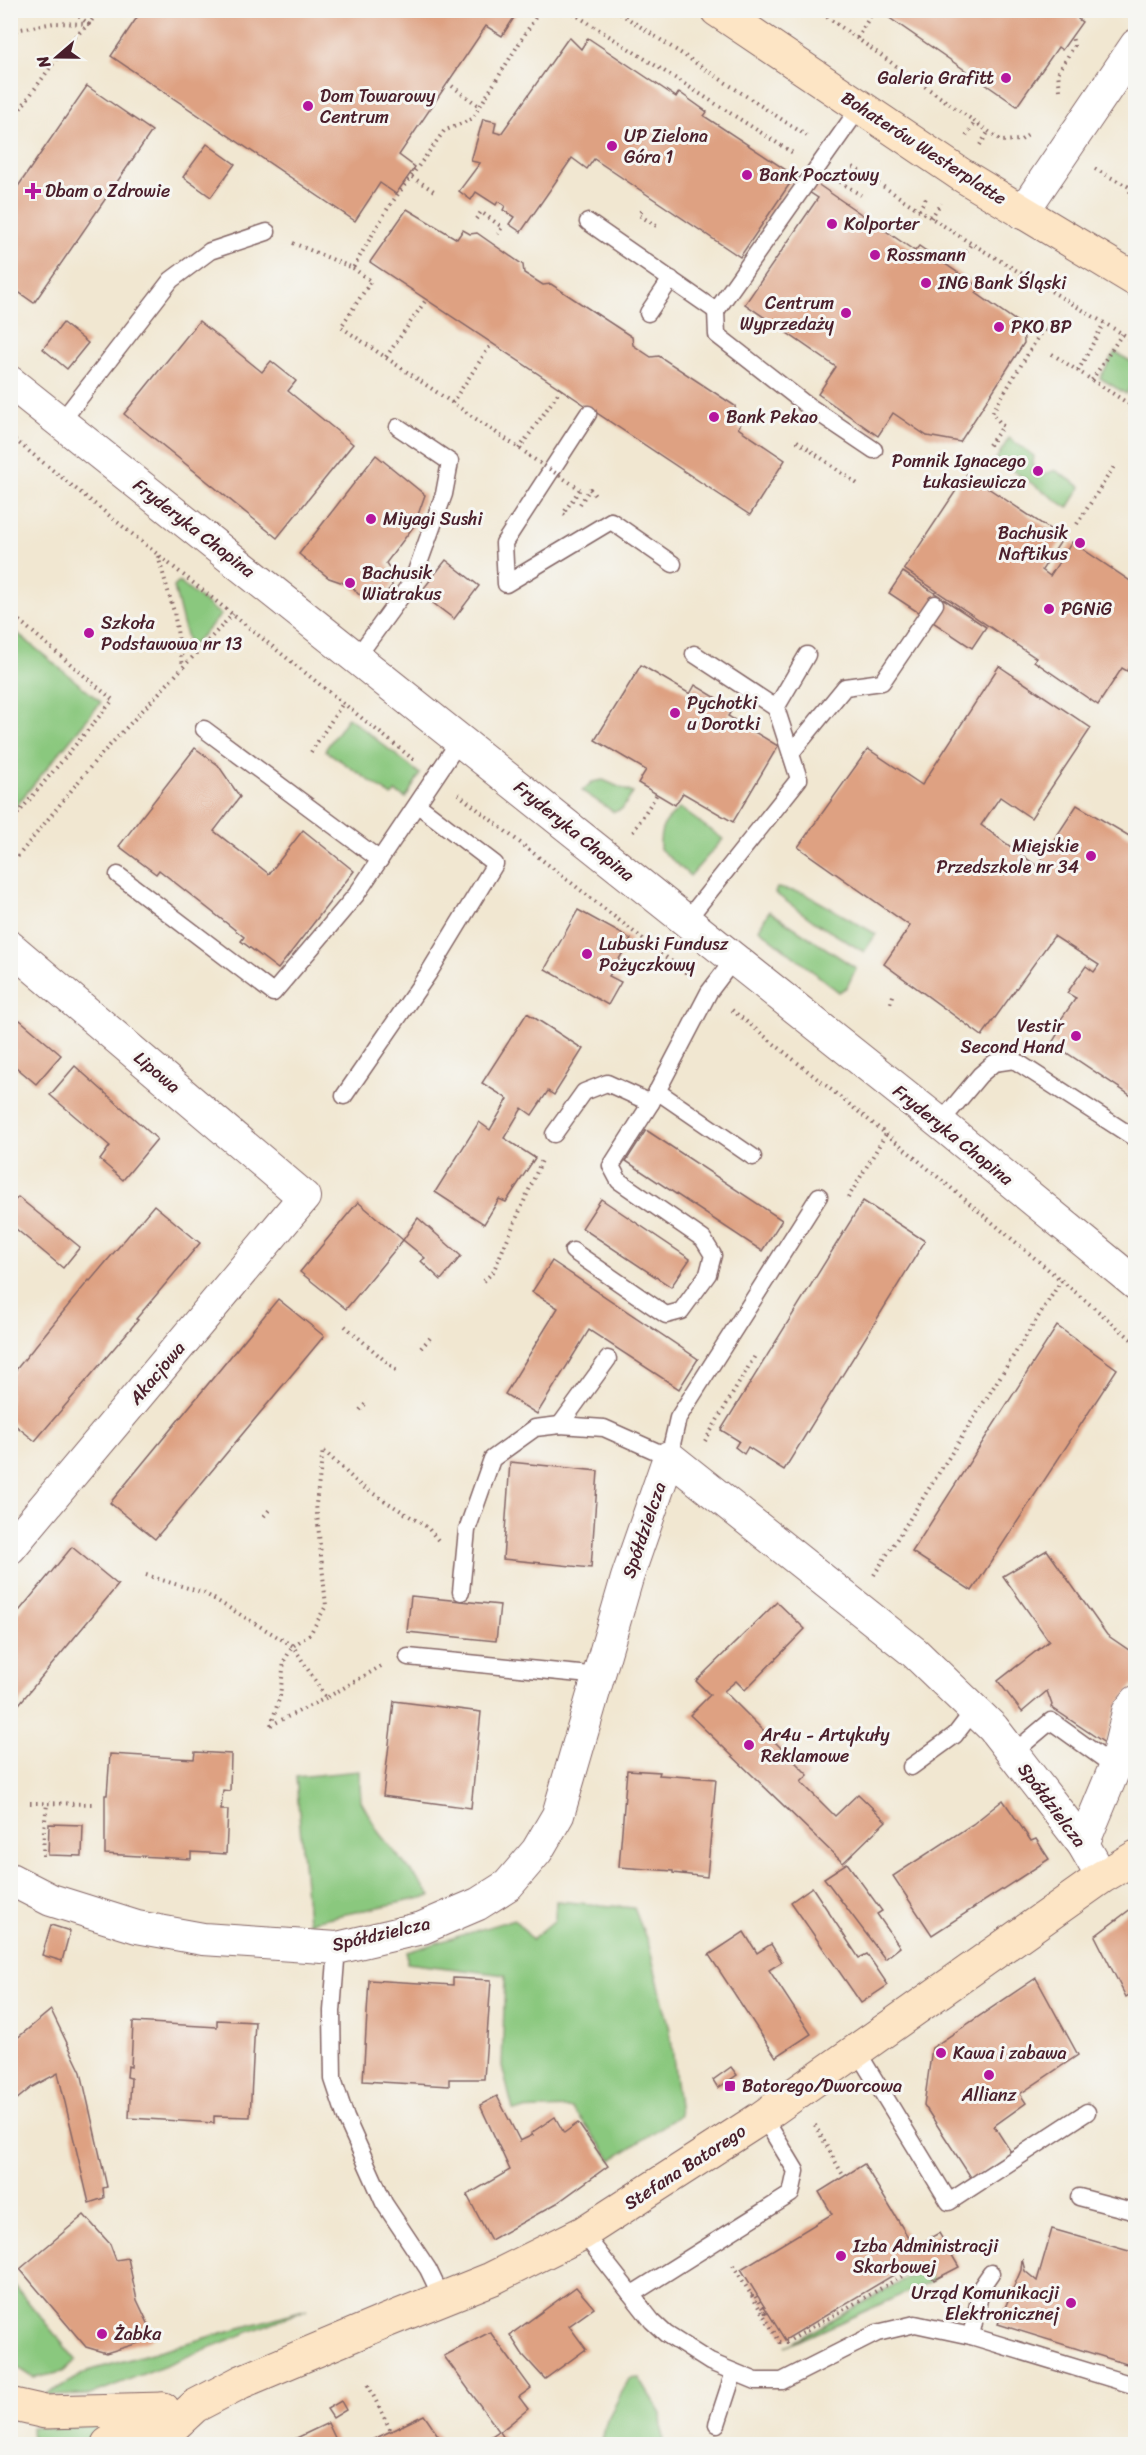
<svg xmlns="http://www.w3.org/2000/svg" width="1146" height="2455" font-family="Sriracha,sans-serif">
	<style>
		.green { fill: #8ac87e; stroke: #6a7454; stroke-width: 1.5 }
		.building { fill: #dea182 }
		.lines { fill: none; stroke-linecap: round; stroke-linejoin: round }
		.lane-casing { stroke: #846565; stroke-width: 19 }
		.street-casing { stroke: #846565; stroke-width: 34 }
		.secondary-casing { stroke: #846565; stroke-width: 35 }
		.path { stroke: #846565; stroke-width: 4; stroke-dasharray: 1.5 4.5; stroke-linecap: butt }
		.lane { stroke: #fff; stroke-width: 16 }
		.street { stroke: #fff; stroke-width: 32 }
		.secondary { stroke: #fde5c5; stroke-width: 33 }
		.path-bridge { stroke: #846565; stroke-width: 4; stroke-dasharray: 1.5 4.5; stroke-linecap: butt }
		.poi-dot { fill: #b5179e; stroke: #f6f6f2; stroke-width: 2 }
		.labels { text-anchor: middle; dominant-baseline: central; stroke-width: 6; stroke-linejoin: round; paint-order: stroke }
		.poi-label { font-size: 18px; fill: #4a1f2b; stroke: #f6f6f2; text-anchor: start }
		.street-label { font-size: 18px; fill: #4a1f2b; stroke: #f6f6f2 }
	</style>
	<rect width="100%" height="100%" fill="#f6f6f2"/>
	<filter id="ink" filterUnits="userSpaceOnUse"><feTurbulence type="fractalNoise" baseFrequency=".0167" numOctaves="2"/><feDisplacementMap in="SourceGraphic" scale="12" xChannelSelector="R" yChannelSelector="G"/><feConvolveMatrix kernelMatrix="1 2 1 2 8 2 1 2 1" color-interpolation-filters="sRGB"/></filter>
	<filter id="wash" filterUnits="userSpaceOnUse"><feTurbulence type="fractalNoise" baseFrequency=".008" numOctaves="4" result="noise"/><feDisplacementMap in="SourceGraphic" scale="24" xChannelSelector="R" yChannelSelector="G"/><feGaussianBlur stdDeviation="1.35" result="paint"/><feColorMatrix in="noise" values="0 0 0 0 0 0 0 0 0 0 0 0 0 0 0 0 0 1.4 0 .05"/><feComposite in="paint" operator="in"/></filter>
	<g filter="url(#wash)">
		<rect width="100%" height="100%" fill="#f1e7d1"/>
		<g class="green">
			<path d="M1115 352 1135 364V379L1126 394 1100 378Z"/>
			<path d="M1009 438 1034 456 1032 473 1039 477 1055 470 1081 487 1068 508 996 459Z"/>
			<path d="M179 582 221 615 192 646 187 640 174 587Z"/>
			<path d="M11 628 101 702 11 812Z"/>
			<path d="M348 717 420 774 406 798 395 792 392 796 325 750Z"/>
			<path d="M603 780 633 793 622 809 614 812 582 791 592 782Z"/>
			<path d="M680 808 723 839 690 876 660 849C659 827 664 822 680 808Z"/>
			<path d="M777 888 804 893 876 934 864 952 816 923 775 893Z"/>
			<path d="M769 911 856 968 847 987 839 992 759 929Z"/>
			<path d="M359 1771 361 1801 379 1833 431 1896 308 1922 296 1777Z"/>
			<path d="M556 1901 634 1908 649 1946 670 2030 680 2115 612 2160 572 2108 513 2110 502 2066 505 1975 407 1963V1952L514 1919 532 1939 555 1920Z"/>
			<path d="M928 2271 934 2280 786 2347 906 2278Z"/>
			<path d="M10 2280 76 2360 63 2372 34 2378 11 2363Z"/>
			<path d="M307 2309 90 2395 44 2396 88 2371Z"/>
			<path d="M639 2378 661 2414 663 2444H601L607 2420 629 2379Z"/>
			<path d="M129 2420 87 2444 32 2443 31 2427 62 2428Z"/>
		</g>
		<g id="blocks">
			<g class="building">
				<path d="M142 10H519L502 36 486 26 399 155 415 167 396 194 380 183 355 221 111 56Z"/>
				<path d="M878 10H1084L1078 19 1082 22 1062 50 1058 47 1017 106Z"/>
				<path d="M569 37 581 49 588 38 676 97 679 92 707 112 704 116 795 176 740 257 594 159 587 169 572 158 521 232 509 224 514 217 503 210 505 206 498 201 496 205 476 192 471 200 459 191 480 163 471 161 483 119 496 122 494 132 501 134Z"/>
				<path d="M87 86 152 131 34 303 10 286V198Z"/>
				<path d="M207 144 235 164 211 197 183 177Z"/>
				<path d="M813 181 915 251 919 246 980 288 976 293 1023 326 1024 343 960 442 927 436 893 413 878 436 818 394 836 367 745 304 818 198 806 190Z"/>
				<path d="M407 209 457 239 463 230 470 234 477 233 523 265 524 273 543 285 551 284 632 337 633 345 651 357 659 356 735 406 736 414 744 419 738 428 785 460 750 515 370 262Z"/>
				<path d="M199 321 262 372 271 361 296 381 288 391 353 444 277 538 124 414Z"/>
				<path d="M63 323 88 343 67 369 43 349Z"/>
				<path d="M376 455 425 495 414 526 386 563 392 572V586L383 596 370 599 358 594 352 586 329 578 299 554Z"/>
				<path d="M967 474 1063 538 1042 570 1050 576 1072 542 1136 585V658L1127 671 1122 668 1098 705 1034 661 1036 658 904 569Z"/>
				<path d="M446 560 479 586 454 619 420 593Z"/>
				<path d="M903 572 986 627 972 648 889 593Z"/>
				<path d="M641 665 690 694 695 685 733 708 728 716 778 746 733 822 683 793 675 805 638 783 646 770 595 740Z"/>
				<path d="M999 666 1091 728 1031 818 1000 797 981 825 1037 866 1077 805 1136 840V1099L1052 1043 1063 1025 1059 1022 1076 998 1067 993 1086 966 1094 972 1099 965 1054 936 982 1036 884 964 910 926 798 847 868 749 922 785Z"/>
				<path d="M195 748 218 765 240 797 214 831 269 874 303 830 354 871 278 969 241 941 244 937 159 870 156 874 119 846Z"/>
				<path d="M578 910 631 939 609 976 621 982 608 1005 545 969Z"/>
				<path d="M527 1013 583 1049 554 1095 548 1091 532 1115 522 1108 504 1138 535 1158 506 1202 499 1199 484 1224 435 1192 479 1122 490 1130 508 1099 482 1083Z"/>
				<path d="M20 1020 61 1055 36 1084 10 1062V1030Z"/>
				<path d="M75 1066 157 1139 123 1180 100 1160 110 1146 50 1095Z"/>
				<path d="M646 1130 782 1220 762 1251 626 1161Z"/>
				<path d="M18 1197 80 1247 63 1268 10 1224V1206Z"/>
				<path d="M601 1199 690 1259 671 1287 582 1228Z"/>
				<path d="M863 1201 925 1241 784 1470 748 1447 744 1454 735 1447 739 1441 721 1430Z"/>
				<path d="M358 1202 403 1240 346 1309 300 1272Z"/>
				<path d="M154 1205 200 1243 136 1319 138 1320 35 1441 10 1421V1377L89 1280 90 1281Z"/>
				<path d="M418 1218 461 1256 441 1280 421 1261 425 1258 403 1240Z"/>
				<path d="M552 1261 698 1359 679 1389 589 1330 537 1414 505 1394 558 1308 532 1292Z"/>
				<path d="M278 1299 324 1336 155 1539 110 1503Z"/>
				<path d="M1057 1326 1117 1369 972 1591 912 1552Z"/>
				<path d="M510 1462 598 1471 591 1568 503 1559Z"/>
				<path d="M72 1547 118 1585 10 1715V1622Z"/>
				<path d="M1047 1550 1107 1635 1136 1655V1681L1116 1709 1105 1743 1051 1707 1052 1705 1047 1691 1022 1712 998 1681 1049 1641 1003 1576Z"/>
				<path d="M411 1596 500 1605 496 1641 407 1632Z"/>
				<path d="M777 1602 805 1629 745 1690 736 1681 724 1691 808 1775 801 1782 835 1816 858 1794 886 1821 843 1863 690 1715 710 1695 696 1681Z"/>
				<path d="M394 1701 481 1712 471 1808 383 1796Z"/>
				<path d="M195 1752 231 1754 230 1791 223 1790 221 1810H228L226 1854 191 1852V1859L105 1854V1795H107L110 1754 194 1759Z"/>
				<path d="M627 1770 660 1772 659 1775 716 1779 707 1877 673 1873V1871L619 1867Z"/>
				<path d="M1003 1800 1031 1841 1036 1839 1049 1859 932 1935 893 1876 973 1824Z"/>
				<path d="M49 1824 83 1825 82 1856 48 1855Z"/>
				<path d="M847 1863 882 1911 877 1914 900 1947 885 1959 824 1878Z"/>
				<path d="M812 1887 859 1958 867 1954 888 1985 861 2003 791 1902Z"/>
				<path d="M1136 1905V1990L1126 1997 1095 1936Z"/>
				<path d="M51 1925 70 1931 62 1961 42 1955Z"/>
				<path d="M744 1932 757 1953 771 1944 782 1962 769 1970 811 2034 776 2057 709 1955Z"/>
				<path d="M453 1978 491 1980 484 2079H449V2086L363 2081 369 1980 453 1985Z"/>
				<path d="M1036 1978 1078 2055 1020 2094 1026 2103 994 2126 1011 2152 972 2179 924 2105 932 2048Z"/>
				<path d="M51 2010 81 2072 107 2187 103 2188 104 2198 89 2203 58 2073 32 2087 10 2105V2044Z"/>
				<path d="M217 2020 255 2022 250 2117 214 2116V2123L129 2118 131 2078 127 2077 128 2066 131 2067 133 2022 217 2027Z"/>
				<path d="M731 2067 737 2075 718 2088 713 2080Z"/>
				<path d="M497 2096 520 2141 533 2135 531 2133 555 2117 564 2133 578 2123 608 2166 557 2203 491 2240 467 2195 510 2170 480 2105Z"/>
				<path d="M864 2164 914 2247 939 2233 959 2267 934 2280 927 2268 917 2274 910 2265 785 2340 741 2269 832 2214 819 2192Z"/>
				<path d="M84 2215 110 2244 116 2260 128 2258 137 2300 155 2338 106 2353 86 2347 20 2269Z"/>
				<path d="M1052 2229 1136 2253V2367L998 2324 1021 2270 1022 2259 1025 2271 1037 2281Z"/>
				<path d="M576 2287 594 2308 569 2326 586 2349 545 2379 523 2355 510 2335Z"/>
				<path d="M490 2332 531 2388 519 2397 528 2409 500 2432 508 2444H480L499 2431 444 2356Z"/>
				<path d="M341 2401 346 2410 333 2418 327 2409Z"/>
				<path d="M424 2415 444 2444H363L391 2431Z"/>
				<path d="M328 2423 338 2444H284Z"/>
			</g>
		</g>
	</g>
	<g filter="url(#ink)">
		<use href="#blocks" fill-opacity="0" stroke="#846565" stroke-width="1.5"/>
		<g class="lines">
			<g class="lane-casing">
				<g id="lane">
					<path d="M588 222 716 311 860 107"/>
					<path d="M716 311 717 335 804 403 874 450"/>
					<path d="M648 313 671 279"/>
					<path d="M588 414 504 543 506 584 611 521 673 564"/>
					<path d="M61 422 171 280 210 251 267 232"/>
					<path d="M694 654 776 708"/>
					<path d="M357 657 413 580 444 494 450 462 398 427"/>
					<path d="M204 729 380 860"/>
					<path d="M791 753 845 687 882 682 935 604"/>
					<path d="M118 875 273 993 356 895 460 740"/>
					<path d="M686 921 799 779 776 708 807 655"/>
					<path d="M657 1091 753 1157"/>
					<path d="M344 1096 428 974 495 864 418 805"/>
					<path d="M940 1123 980 1075 994 1063 1014 1060 1136 1139"/>
					<path d="M554 1134 584 1092 607 1083 651 1103"/>
					<path d="M573 1251 666 1315 681 1311 708 1274 713 1255 703 1239 619 1181 611 1166 651 1103 709 992 734 959"/>
					<path d="M560 1425 608 1359"/>
					<path d="M461 1592 467 1530 492 1459 535 1428 560 1425 604 1428 669 1457 678 1418 819 1196"/>
					<path d="M408 1657 600 1676"/>
					<path d="M1013 1753 1051 1721 1115 1767"/>
					<path d="M911 1767 955 1735 974 1710"/>
					<path d="M337 1948 332 2011 333 2079 346 2118 384 2203 428 2269 443 2300"/>
					<path d="M857 2051 949 2202 1087 2112"/>
					<path d="M1079 2197 1136 2212"/>
					<path d="M583 2233 652 2321 666 2334 710 2362 756 2381H782L877 2333 915 2324 971 2336"/>
					<path d="M991 2273 982 2286 971 2336 1136 2386"/>
					<path d="M630 2293 637 2291 791 2194 796 2171 772 2131 761 2118"/>
					<path d="M717 2424 734 2372"/>
				</g>
			</g>
			<g class="street-casing">
				<g id="street">
					<path d="M1022 213 1136 45"/>
					<path d="M10 382 940 1123 1136 1284"/>
					<path d="M10 947 304 1197 10 1548"/>
					<path d="M1083 1844 1115 1767 1128 1712 1136 1702"/>
					<path d="M10 1879 51 1900 137 1927 203 1939 337 1948 422 1928 478 1904 508 1885 537 1851 558 1815 627 1578 669 1457 915 1653 993 1728 1083 1844 1102 1877"/>
				</g>
			</g>
			<g class="secondary-casing">
				<g id="secondary">
					<path d="M717 10 960 174 1136 280"/>
					<path d="M10 2404 45 2412 163 2409"/>
					<path d="M108 2444 163 2409"/>
					<path d="M154 2444 195 2406 241 2382 386 2321 491 2279 583 2233 761 2118 1102 1877 1136 1857"/>
				</g>
			</g>
			<g class="path">
				<path d="M568 10 793 153"/>
				<path d="M615 10 807 136"/>
				<path d="M817 10 1002 141 1021 140 1031 133"/>
				<path d="M10 31 54 23 89 24 99 10"/>
				<path d="M857 38 874 10"/>
				<path d="M452 86 479 106"/>
				<path d="M1060 90 1058 73 1074 46 1072 36"/>
				<path d="M10 123 68 43 89 24 70 10"/>
				<path d="M966 136 975 122"/>
				<path d="M980 145 989 131"/>
				<path d="M853 167 964 239 1136 342"/>
				<path d="M1136 168C1131 183 1126 196 1136 210"/>
				<path d="M1095 169 1129 187"/>
				<path d="M412 177 434 191"/>
				<path d="M840 182 861 195"/>
				<path d="M919 210 926 198"/>
				<path d="M642 211 639 215 658 227"/>
				<path d="M931 218 941 203"/>
				<path d="M476 219 481 212 502 227 498 234"/>
				<path d="M293 243 353 268 388 208 444 131 472 119 540 10"/>
				<path d="M960 262 971 244"/>
				<path d="M353 268 371 281 341 327 529 455"/>
				<path d="M1045 330 1055 336"/>
				<path d="M1052 354 1132 406"/>
				<path d="M386 357 426 300"/>
				<path d="M1078 371 1104 323"/>
				<path d="M1092 380 1122 334"/>
				<path d="M452 403 492 343"/>
				<path d="M1003 426 992 413 1043 329"/>
				<path d="M10 436 414 760"/>
				<path d="M797 441 859 485"/>
				<path d="M989 445 1001 429"/>
				<path d="M519 449 561 389"/>
				<path d="M580 504 590 489 596 497"/>
				<path d="M565 515 563 514 580 489"/>
				<path d="M1077 524 1115 465"/>
				<path d="M158 556 174 612 183 666"/>
				<path d="M10 613 113 700 10 823"/>
				<path d="M311 752 343 703"/>
				<path d="M458 794 685 972 688 969"/>
				<path d="M633 832 657 794"/>
				<path d="M10 866 96 760 233 614"/>
				<path d="M891 1003 894 992"/>
				<path d="M732 1010 901 1146 1136 1343"/>
				<path d="M848 1198 886 1134"/>
				<path d="M484 1281 493 1272 543 1158"/>
				<path d="M345 1326 398 1372"/>
				<path d="M421 1348 430 1338"/>
				<path d="M360 1410 368 1401"/>
				<path d="M705 1441 756 1354"/>
				<path d="M324 1451 361 1486 427 1527 438 1540"/>
				<path d="M264 1516 270 1509"/>
				<path d="M146 1575 204 1593 293 1646 326 1698 383 1665"/>
				<path d="M874 1575 1061 1281"/>
				<path d="M271 1725 280 1696 284 1661 293 1646 310 1634 326 1606 316 1504 323 1450"/>
				<path d="M271 1725 326 1698"/>
				<path d="M30 1803 96 1804"/>
				<path d="M43 1856 44 1829 47 1804"/>
				<path d="M815 2125 844 2177"/>
				<path d="M733 2265 780 2342H787L913 2270"/>
				<path d="M751 2295 754 2294 765 2312 766 2311"/>
				<path d="M368 2385 391 2431"/>
			</g>
			<use href="#lane" class="lane"/>
			<use href="#street" class="street"/>
			<use href="#secondary" class="secondary"/>
			<path class="path-bridge" d="M529 456 580 489"/>
		</g>
	</g>
	<g class="poi-dot">
		<circle cx="1006" cy="78" r="6"/>
		<circle cx="308" cy="106" r="6"/>
		<circle cx="612" cy="146" r="6"/>
		<circle cx="747" cy="175" r="6"/>
		<path d="M30 182h6v6h6v6h-6v6h-6v-6h-6v-6h6z"/>
		<circle cx="832" cy="224" r="6"/>
		<circle cx="875" cy="255" r="6"/>
		<circle cx="926" cy="283" r="6"/>
		<circle cx="846" cy="313" r="6"/>
		<circle cx="999" cy="327" r="6"/>
		<circle cx="714" cy="417" r="6"/>
		<circle cx="1038" cy="471" r="6"/>
		<circle cx="371" cy="519" r="6"/>
		<circle cx="1080" cy="543" r="6"/>
		<circle cx="350" cy="583" r="6"/>
		<circle cx="1049" cy="609" r="6"/>
		<circle cx="89" cy="633" r="6"/>
		<circle cx="675" cy="713" r="6"/>
		<circle cx="1091" cy="856" r="6"/>
		<circle cx="587" cy="954" r="6"/>
		<circle cx="1076" cy="1036" r="6"/>
		<circle cx="749" cy="1745" r="6"/>
		<circle cx="941" cy="2053" r="6"/>
		<circle cx="989" cy="2075" r="6"/>
		<rect x="724" y="2080" width="12" height="12" rx="3"/>
		<circle cx="841" cy="2256" r="6"/>
		<circle cx="1071" cy="2303" r="6"/>
		<circle cx="102" cy="2334" r="6"/>
	</g>
	<g class="labels">
		<g class="poi-label">
			<text x="994" y="78" text-anchor="end">Galeria Grafitt</text>
			<text x="320" y="96">Dom Towarowy<tspan x="320" dy="21">Centrum</tspan></text>
			<text x="624" y="136">UP Zielona<tspan x="624" dy="21">Góra 1</tspan></text>
			<text x="759" y="175">Bank Pocztowy</text>
			<text x="45" y="191">Dbam o Zdrowie</text>
			<text x="844" y="224">Kolporter</text>
			<text x="887" y="255">Rossmann</text>
			<text x="938" y="283">ING Bank Śląski</text>
			<text x="834" y="303" text-anchor="end">Centrum<tspan x="834" dy="21">Wyprzedaży</tspan></text>
			<text x="1011" y="327">PKO BP</text>
			<text x="726" y="417">Bank Pekao</text>
			<text x="1026" y="461" text-anchor="end">Pomnik Ignacego<tspan x="1026" dy="21">Łukasiewicza</tspan></text>
			<text x="383" y="519">Miyagi Sushi</text>
			<text x="1068" y="533" text-anchor="end">Bachusik<tspan x="1068" dy="21">Naftikus</tspan></text>
			<text x="362" y="573">Bachusik<tspan x="362" dy="21">Wiatrakus</tspan></text>
			<text x="1061" y="609">PGNiG</text>
			<text x="101" y="623">Szkoła<tspan x="101" dy="21">Podstawowa nr 13</tspan></text>
			<text x="687" y="703">Pychotki<tspan x="687" dy="21">u Dorotki</tspan></text>
			<text x="1079" y="846" text-anchor="end">Miejskie<tspan x="1079" dy="21">Przedszkole nr 34</tspan></text>
			<text x="599" y="944">Lubuski Fundusz<tspan x="599" dy="21">Pożyczkowy</tspan></text>
			<text x="1064" y="1026" text-anchor="end">Vestir<tspan x="1064" dy="21">Second Hand</tspan></text>
			<text x="761" y="1735">Ar4u - Artykuły<tspan x="761" dy="21">Reklamowe</tspan></text>
			<text x="953" y="2053">Kawa i zabawa</text>
			<text x="742" y="2086">Batorego/Dworcowa</text>
			<text x="989" y="2095" text-anchor="middle">Allianz</text>
			<text x="853" y="2246">Izba Administracji<tspan x="853" dy="21">Skarbowej</tspan></text>
			<text x="1059" y="2293" text-anchor="end">Urząd Komunikacji<tspan x="1059" dy="21">Elektronicznej</tspan></text>
			<text x="114" y="2334">Żabka</text>
		</g>
		<g class="street-label">
			<text transform="translate(924 148) rotate(33)">Bohaterów Westerplatte</text>
			<text transform="translate(194 528) rotate(38)">Fryderyka Chopina</text>
			<text transform="translate(574 831) rotate(39)">Fryderyka Chopina</text>
			<text transform="translate(157 1072) rotate(40)">Lipowa</text>
			<text transform="translate(953 1135) rotate(39)">Fryderyka Chopina</text>
			<text transform="translate(157 1373) rotate(-50)">Akacjowa</text>
			<text transform="translate(644 1530) rotate(-71)">Spółdzielcza</text>
			<text transform="translate(1052 1805) rotate(53)">Spółdzielcza</text>
			<text transform="translate(381 1934) rotate(-13)">Spółdzielcza</text>
			<text transform="translate(685 2167) rotate(-33)">Stefana Batorego</text>
		</g>
	</g>
	<rect width="1146" height="2455" fill="none" stroke="#f6f6f2" stroke-width="36"/>
	<g transform="translate(57 57) rotate(250)" stroke="#f6f6f2" stroke-width="4.5" paint-order="stroke">
	<path d="M0-4.5L10 22L0 15L-10 22Z" fill="#4a1f2b"/>
	<text y="-9" font-size="16" font-weight="bold" text-anchor="middle" fill="#4a1f2b">N</text>
	</g>
</svg>
